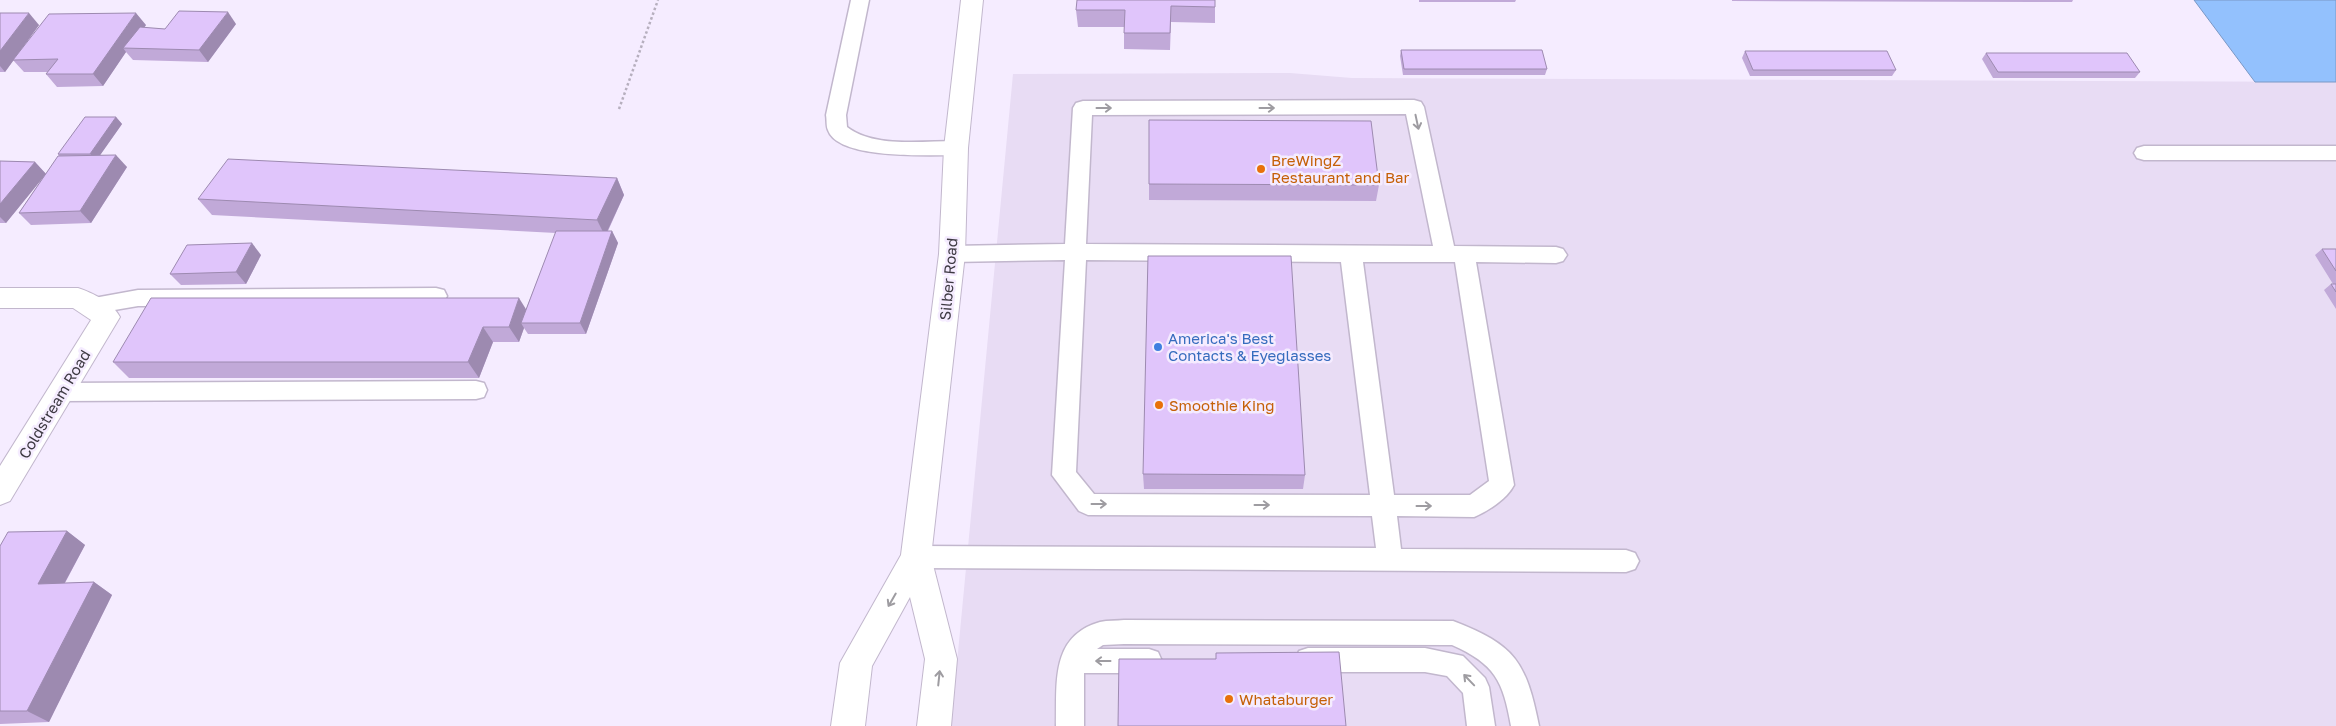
<svg xmlns="http://www.w3.org/2000/svg" width="2336" height="726" font-family="'Golos Text',sans-serif">
	<style>
		.built { fill: #e8dcf4 }
		.water { fill: #93c1fd; stroke: #7a98c5 }
		.lines { fill: none; stroke-linecap: round; stroke-linejoin: round }
		.service-casing { stroke: #c2b7cd; stroke-width: 3 }
		.minor-casing { stroke: #c2b7cd; stroke-width: 2 }
		.tertiary-casing { stroke: #c2b7cd; stroke-width: 2 }
		.path { stroke: #b6afbe; stroke-width: 2.5; stroke-dasharray: 2.5 2.5; stroke-linecap: butt }
		.service { fill: #fff; fill-rule: evenodd }
		.minor { fill: #fff; fill-rule: evenodd }
		.tertiary { fill: #fff; fill-rule: evenodd }
		.wall { fill: #c1a9d8 }
		.shaded-wall { fill: #9d8ab0 }
		.building { fill: #e0c5fb; stroke: #9d8ab0 }
		.oneway { stroke: #9e9ca1 }
		.food-dot { fill: #e8710a; stroke: #f5ecff; stroke-width: 2 }
		.shop-dot { fill: #3f7fe0; stroke: #f5ecff; stroke-width: 2 }
		.labels { text-anchor: middle; dominant-baseline: central; stroke-width: 5; stroke-linejoin: round; paint-order: stroke }
		.food-label { font-size: 15px; fill: #c56008; stroke: #f5ecff; text-anchor: start }
		.street-label { font-size: 15px; fill: #3e3a43; stroke: #f5ecff }
		.shop-label { font-size: 15px; fill: #366cbe; stroke: #f5ecff; text-anchor: start }
	</style>
	<rect width="100%" height="100%" fill="#f5ecff"/>
	<path class="built" d="M1290 73 1352 78 2336 82V726H951L1013 74Z"/>
	<path class="water" d="M2194 0H2336V82H2255Z"/>
	<g class="lines">
		<g class="service-casing">
			<g id="service">
				<path d="M851 0H869L846 115 847 127C874 148 922 141 956 141L963 143 966 148 963 153 956 155C930 155 838 160 828 130 826 126 827 120 826 115Z"/>
				<path d="M1414 100 1421 102 1424 107 1454 246 1556 247 1563 249 1567 255 1563 261 1556 263 1476 262 1514 485C1507 499 1488 511 1474 517L1397 516 1401 549 1626 550 1635 553 1639 561 1635 569 1626 572 916 568 907 565 903 557 907 549 916 546 1376 548 1372 516 1088 515 1079 511 1052 475 1065 260 952 262 945 260 941 254 945 248 952 246 1065 244 1073 108 1076 103 1083 101ZM1406 114 1433 246 1086 244 1092 115ZM1086 260 1341 262 1370 495 1094 494 1076 472ZM1363 262H1455L1489 481 1470 495H1394Z"/>
				<path d="M2144 146H2336V160H2144L2137 158 2134 153 2137 148Z"/>
				<path d="M436 288 444 290 447 296 444 302 436 304 138 306 91 314 83 312 80 306 83 300 138 290Z"/>
				<path d="M476 381 484 383 487 390 484 397 476 399 61 401 53 399 50 392 53 385 61 383Z"/>
				<path d="M1124 620 1453 621C1515 645 1526 661 1539 726H1511C1503 681 1495 664 1452 645L1124 644 1103 645 1097 649H1149L1158 652 1162 661 1158 670 1149 673H1084V726H1056C1057 684 1050 636 1100 622 1108 620 1116 621 1124 620Z"/>
				<path d="M1308 648H1425L1463 656 1485 678 1489 687 1495 726H1467L1463 693 1447 676 1425 672H1308L1299 669 1295 660 1299 651Z"/>
			</g>
		</g>
		<g class="minor-casing">
			<path id="minor" d="M0 288H78C93 293 113 303 120 317L10 501 0 505V466L91 320 73 308H0Z"/>
		</g>
		<g class="tertiary-casing">
			<path id="tertiary" d="M961 0H983L968 148 965 254 931 557 957 659 951 726H917L925 659 910 597 872 666 865 726H831L840 663 901 555 939 254 944 148Z"/>
		</g>
		<path class="path" d="M619 109 658 0"/>
		<use href="#service" class="service"/>
		<use href="#minor" class="minor"/>
		<use href="#tertiary" class="tertiary"/>
	</g>
	<g class="wall">
		<path d="M1215 0V23L1171 22 1170 50 1124 49V27H1078L1076 10Z"/>
		<path d="M1419 0H1516L1515 2H1419Z"/>
		<path d="M1732 0H2073L2072 2 1732 1Z"/>
		<path d="M0 13 39 25 5 72H0Z"/>
		<path d="M236 24 208 62 133 60 126 52 103 86 57 87 46 74 48 72H24L13 60 146 25 144 28 165 29Z"/>
		<path d="M1401 50 1547 69 1545 75H1403L1400 56Z"/>
		<path d="M1745 51 1896 70 1892 76H1750L1742 58Z"/>
		<path d="M1986 53 2140 72 2135 78H1993L1982 59Z"/>
		<path d="M116 117 122 124 100 155 127 167 91 223 31 225 19 213 44 176 6 223H0V161L35 162 46 174 59 156 58 154Z"/>
		<path d="M617 178 624 195 608 231H612L618 243 586 334H528L524 328 519 342H493L479 378H129L113 362 526 309 556 233 212 215 198 199Z"/>
		<path d="M1149 184 1379 185 1376 201 1149 200Z"/>
		<path d="M2322 249H2336V309L2324 290 2331 284H2333L2315 255Z"/>
		<path d="M261 255 246 284 181 285 170 274Z"/>
		<path d="M1143 474 1305 475 1303 489H1144Z"/>
		<path d="M67 531 85 545 65 583 94 582 112 595 49 722 0 724V546Z"/>
	</g>
	<g class="shaded-wall">
		<path d="M228 12 236 24 208 62 199 50Z"/>
		<path d="M29 13 39 25 5 72 0 66V51Z"/>
		<path d="M136 13 146 25 129 48H123L126 52 103 86 93 74Z"/>
		<path d="M116 117 122 124 96 161 90 154Z"/>
		<path d="M116 155 127 167 91 223 80 211Z"/>
		<path d="M35 162 46 174 6 223 0 217V204Z"/>
		<path d="M617 178 624 195 605 236 597 220Z"/>
		<path d="M612 231 618 243 586 334 580 323Z"/>
		<path d="M252 243 261 255 246 284 236 272Z"/>
		<path d="M519 298 529 314 521 323 524 328 519 342 509 327Z"/>
		<path d="M483 327 493 342 479 378 468 362Z"/>
		<path d="M67 531 85 545 57 597 38 584Z"/>
		<path d="M94 582 112 595 49 722 27 711Z"/>
	</g>
	<g class="building">
		<path d="M1077 0H1215V7L1171 6 1170 33H1124L1125 10H1076Z"/>
		<path d="M179 11 228 12 199 50 123 48 140 27 165 29Z"/>
		<path d="M0 13H29L0 51Z"/>
		<path d="M136 13 93 74H46L58 59 13 60 49 14Z"/>
		<path d="M1401 50H1542L1547 69H1404Z"/>
		<path d="M1745 51H1887L1896 70H1753Z"/>
		<path d="M1986 53H2127L2140 72H1998Z"/>
		<path d="M85 117H116L90 154H58Z"/>
		<path d="M1149 120 1371 121 1379 185 1149 184Z"/>
		<path d="M116 155 80 211 19 213 58 156Z"/>
		<path d="M228 159 617 178 597 220 198 199Z"/>
		<path d="M0 161 35 162 0 204Z"/>
		<path d="M556 231H612L580 323H521Z"/>
		<path d="M252 243 236 272 170 274 187 245Z"/>
		<path d="M2322 249H2336V271Z"/>
		<path d="M1148 256H1291L1305 475 1143 474Z"/>
		<path d="M2331 284H2336V292Z"/>
		<path d="M151 298H519L509 327H483L468 362H113Z"/>
		<path d="M67 531 38 584 94 582 27 711H0V546L8 532Z"/>
		<path d="M1339 652 1346 726H1118L1119 659H1216V653Z"/>
	</g>
	<defs><path id="oneway-shaft" d="M-6 0H5M1.5-3L5.5 0L1.5 3" fill="none" stroke-width="1.6" stroke-linecap="round" stroke-linejoin="round" transform="scale(1.25)"/></defs>
	<g class="oneway">
		<use href="#oneway-shaft" transform="translate(1104 108)"/>
		<use href="#oneway-shaft" transform="translate(1267 108)"/>
		<use href="#oneway-shaft" transform="translate(1417 122) rotate(78)"/>
		<use href="#oneway-shaft" transform="translate(1099 504)"/>
		<use href="#oneway-shaft" transform="translate(1262 505)"/>
		<use href="#oneway-shaft" transform="translate(1424 506)"/>
		<use href="#oneway-shaft" transform="translate(892 600) rotate(120)"/>
		<use href="#oneway-shaft" transform="translate(1103 661) rotate(180)"/>
		<use href="#oneway-shaft" transform="translate(939 678) rotate(-84)"/>
		<use href="#oneway-shaft" transform="translate(1469 680) rotate(-134)"/>
	</g>
	<g class="food-dot">
		<circle cx="1261" cy="169" r="5"/>
		<circle cx="1159" cy="405" r="5"/>
		<circle cx="1229" cy="699" r="5"/>
	</g>
	<circle class="shop-dot" cx="1158" cy="347" r="5"/>
	<g class="labels">
		<g class="food-label">
			<text x="1271" y="160">BreWingZ<tspan x="1271" dy="17">Restaurant and Bar</tspan></text>
			<text x="1169" y="405">Smoothie King</text>
			<text x="1239" y="699">Whataburger</text>
		</g>
		<g class="street-label">
			<text transform="translate(948 279) rotate(-85)">Silber Road</text>
			<text transform="translate(54 404) rotate(-59)">Coldstream Road</text>
		</g>
		<g class="shop-label">
			<text x="1168" y="338">America's Best<tspan x="1168" dy="17">Contacts &amp; Eyeglasses</tspan></text>
		</g>
	</g>
</svg>
